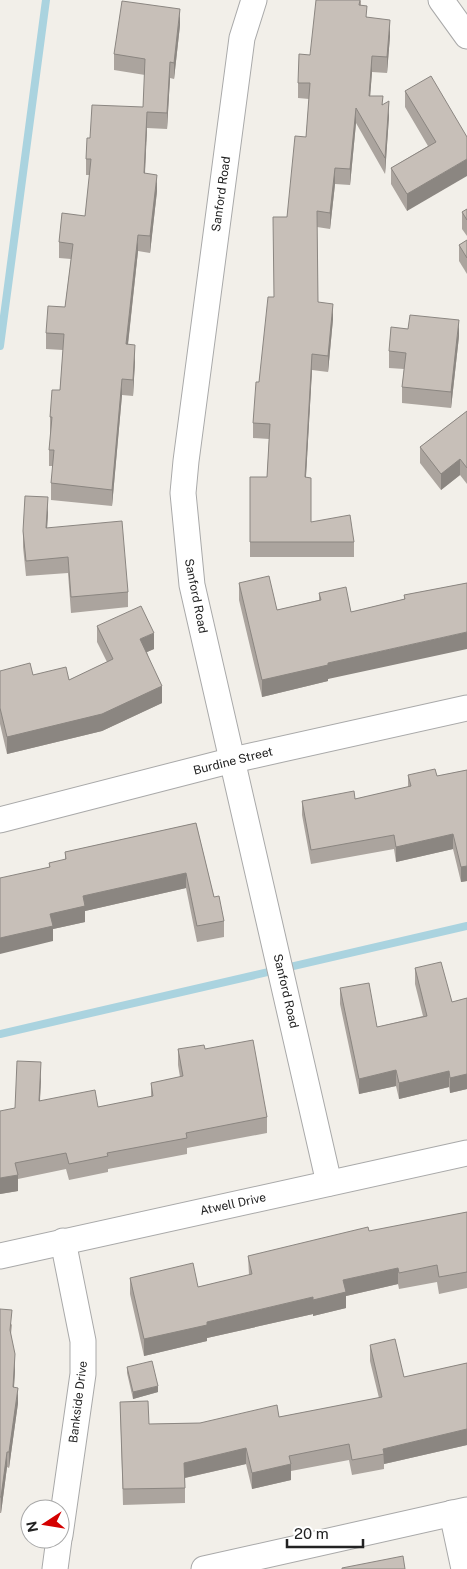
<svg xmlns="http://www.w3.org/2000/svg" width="467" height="1569" font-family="'Public Sans',sans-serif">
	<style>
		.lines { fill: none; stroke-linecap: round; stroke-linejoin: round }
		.stream { stroke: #aad3df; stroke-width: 8 }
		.minor-casing { stroke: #a9a9a9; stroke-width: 27 }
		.minor { stroke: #fff; stroke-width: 25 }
		.wall { fill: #aba49e }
		.shaded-wall { fill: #8b8681 }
		.building { fill: #c7bfb8; stroke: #8b8681 }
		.labels { text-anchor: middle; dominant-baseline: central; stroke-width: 4; stroke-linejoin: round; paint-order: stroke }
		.street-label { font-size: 12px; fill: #222; stroke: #fff }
	</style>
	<rect width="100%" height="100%" fill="#f2efe9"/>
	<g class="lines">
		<g class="stream">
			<path d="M0 346 46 0"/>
			<path d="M0 1034 467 926"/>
		</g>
		<g class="minor-casing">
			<g id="minor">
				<path d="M254 0 242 38 186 461 183 493 192 585 329 1183"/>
				<path d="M441 0 467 36"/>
				<path d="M0 820 233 760 467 708"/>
				<path d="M0 1256 467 1153"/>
				<path d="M452 1513 464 1569"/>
				<path d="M60 1535 83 1374V1341L63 1241"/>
				<path d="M55 1569 59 1539"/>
				<path d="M204 1569 467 1510"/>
			</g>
		</g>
		<use href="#minor" class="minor"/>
	</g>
	<g class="wall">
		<path d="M361 0V5L367 18 390 36 387 73 372 72 370 96 383 104 389 116 385 174 356 123 350 185 335 184 330 229 317 227 318 302 333 319 328 372 312 370 306 477 311 522 354 542V557H250V477H267L269 439 253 438V423L259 382 274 297 287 217 306 137 309 99 298 98V83L310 55Z"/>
		<path d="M180 25 174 79 170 78 167 129 147 128 145 174 157 191 150 253 138 251 128 345 135 361 133 396 122 395 112 506 51 500V483L53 466H49V450L51 433H50V417L60 390 63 350 46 349V333L65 307 71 259 59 258V242L85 216 90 175H86V159L90 138 143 107 145 75 114 70V54Z"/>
		<path d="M405 91 467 137 407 211 391 184V168L428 146 405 107Z"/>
		<path d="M467 209V236L462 229V212Z"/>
		<path d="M467 240V274L459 261V245Z"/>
		<path d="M459 336 451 408 402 403V387L404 369 389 368V351Z"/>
		<path d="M467 411V484L460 475 441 490 420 463V447Z"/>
		<path d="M48 513 47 528 128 592V607L71 613 68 573 26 576 23 547V531Z"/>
		<path d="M239 583 277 610 319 600V593L351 612 404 599V595L467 583 328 679V681L262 697 239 600Z"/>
		<path d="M97 626 154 649 147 652 162 703 102 731 7 754 0 724V671L69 680 107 662 97 642Z"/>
		<path d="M467 770V881L461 882 453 849 396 862 394 849 311 864 302 815V801L355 799 408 787V775L437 776Z"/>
		<path d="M196 823 214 897 224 921V937L197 942 186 888 85 911V922L53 929V941L49 863 65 860V852Z"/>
		<path d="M415 968 452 1002 467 998V1089L450 1093 449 1087 399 1099 396 1086 359 1094 340 1004V988L377 1027 423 1016 415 984Z"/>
		<path d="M178 1049H205L267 1117V1133L187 1148V1154L108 1169V1172L69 1180 66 1169 18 1179V1191L0 1194 15 1108 41 1078 40 1101 98 1107 151 1097V1083L180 1077 178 1065Z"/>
		<path d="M467 1212V1288L439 1294 437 1282 399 1289 398 1284 346 1296V1308L313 1316V1314L207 1338V1341L144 1356 130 1294V1278L198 1287 249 1275 248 1256Z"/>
		<path d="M0 1309 12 1325 11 1334 15 1370 14 1387 18 1403 9 1468 7 1467 1 1513H0Z"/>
		<path d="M370 1345 404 1377 467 1363V1445L384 1464V1469L352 1475 349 1460 291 1471V1480L252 1489 246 1464 185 1478V1503L123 1505 120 1402 149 1424 200 1423 279 1417 379 1398 370 1361Z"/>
		<path d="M127 1367 158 1392 133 1399 127 1373Z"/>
	</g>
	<g class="shaded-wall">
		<path d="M180 9V25L174 79V63Z"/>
		<path d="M390 20V36L387 73V57Z"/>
		<path d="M372 56V72L369 111V96Z"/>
		<path d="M170 62V78L167 129V113Z"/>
		<path d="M389 101V116L385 174V158Z"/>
		<path d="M356 108V123L350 185V169Z"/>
		<path d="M147 112V128L144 190V173Z"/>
		<path d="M467 159V176L407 211V194Z"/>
		<path d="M335 168V184L330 229V213Z"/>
		<path d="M157 175V191L150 253V236Z"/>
		<path d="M138 235V251L126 361V344Z"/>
		<path d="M333 304V319L328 372V356Z"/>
		<path d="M459 320V336L451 408V392Z"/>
		<path d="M135 345V361L133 396V380Z"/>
		<path d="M312 354V370L305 493V477Z"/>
		<path d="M122 379V395L112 506V490Z"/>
		<path d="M460 459V475L441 490V474Z"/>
		<path d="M48 497V513L46 544V528Z"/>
		<path d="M467 632V649L328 679V681L262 697V680L328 663Z"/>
		<path d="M154 633V649L140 655V639Z"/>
		<path d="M162 686V703L102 731 7 754V737Z"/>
		<path d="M453 834V849L396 862V847Z"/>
		<path d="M467 866V881L461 882V867Z"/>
		<path d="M186 873V888L85 911V922L53 929V941L0 954V938L50 914 83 896Z"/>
		<path d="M41 1062V1078L39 1117V1101Z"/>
		<path d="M396 1070V1086L359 1094V1079Z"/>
		<path d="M449 1071V1087L399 1099V1083Z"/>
		<path d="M467 1074V1089L450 1093V1078Z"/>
		<path d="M18 1175V1191L0 1194V1178Z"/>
		<path d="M398 1268V1284L346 1296V1308L313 1316V1300L343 1280Z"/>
		<path d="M313 1297V1314L207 1338V1341L144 1356V1339L207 1322Z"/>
		<path d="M15 1354V1370L13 1403V1387Z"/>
		<path d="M158 1386V1392L133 1399V1392Z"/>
		<path d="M18 1388V1403L9 1468V1452Z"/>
		<path d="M467 1429V1445L384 1464 383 1449Z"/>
		<path d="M246 1448V1464L184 1478V1463Z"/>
		<path d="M7 1452V1467L1 1513V1497Z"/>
		<path d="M291 1464V1480L252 1489V1473Z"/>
	</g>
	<g class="building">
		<path d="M316 0H360L359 5 367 6 366 17 390 20 387 57 372 56 369 96H383L382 105 389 101 385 158 356 108 350 169 335 168 330 213 317 211 318 302 333 304 328 356 312 354 305 477 311 478V522L350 515 354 542H250V477H267L270 424 253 423 256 382H259L268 297H274L273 217H287L295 136 306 137 310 83H298L299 54 310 55Z"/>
		<path d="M122 1 180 9 174 63 170 62 167 113 147 112 144 173 157 175 150 236 138 235 126 344 135 345 133 380 122 379 112 490 51 483 54 450H49L52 417H50L52 390H60L64 334 46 333 48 306 65 307 73 244 59 242 62 213 85 216 91 159H86L87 138H90L92 105 143 107 145 59 114 54Z"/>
		<path d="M431 76 467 137V159L407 194 391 168 436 142 405 91Z"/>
		<path d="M467 209V220L462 212Z"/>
		<path d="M467 240V258L459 245Z"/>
		<path d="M410 315 459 320 451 392 402 387 406 353 389 351 391 327 408 329Z"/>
		<path d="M467 411V468L460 459 441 474 420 447Z"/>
		<path d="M25 496 48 497 46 528 122 521 128 592 71 597 68 557 26 561 23 531Z"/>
		<path d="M269 576 277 610 321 600 319 593 346 587 351 612 405 599 404 595 467 583V632L328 663V665L262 680 239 583Z"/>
		<path d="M141 606 154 633 140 639 162 686 102 714 7 737 0 708V671L30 663 33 675 66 667 69 680 113 659 97 626Z"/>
		<path d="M435 769 437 776 467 770V866L461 867 453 834 396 847 394 835 311 850 302 801 354 791 355 799 411 786 408 775Z"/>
		<path d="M196 823 214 897 219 896 224 921 197 926 186 873 83 896 85 906 50 914 53 926 0 938V878L50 867 49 863 66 859 65 852Z"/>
		<path d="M441 962 452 1002 467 998V1074L450 1078 449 1071 399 1083 396 1070 359 1079 340 988 369 983 377 1027 427 1016 415 968Z"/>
		<path d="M253 1040 267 1117 186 1133 187 1138 107 1153 108 1156 69 1164 66 1153 15 1163 18 1175 0 1178V1111L15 1108 17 1061 41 1062 39 1101 95 1090 98 1107 153 1096 151 1083 183 1076 178 1049 204 1045 205 1049Z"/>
		<path d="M467 1212V1272L439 1277 437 1265 399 1273 398 1268 343 1280 346 1292 313 1300V1297L207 1322V1325L144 1339 130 1278 193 1263 198 1287 252 1274 248 1256 368 1227 369 1231Z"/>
		<path d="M0 1309 12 1310 10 1330 15 1354 13 1387 18 1388 9 1452H7L1 1497H0Z"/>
		<path d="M395 1339 404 1377 467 1363V1429L383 1449 384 1454 352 1460 349 1444 289 1456 291 1464 252 1473 246 1448 184 1463 185 1488 123 1489 120 1402 148 1401 149 1424 200 1423 277 1405 279 1417 382 1397 370 1345Z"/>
		<path d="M152 1361 158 1386 133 1392 127 1367Z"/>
		<path d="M403 1556 405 1569H342V1568Z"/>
	</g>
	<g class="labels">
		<g class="street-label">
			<text transform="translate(221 194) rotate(-82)">Sanford Road</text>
			<text transform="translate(196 596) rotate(79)">Sanford Road</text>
			<text transform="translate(233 761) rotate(-14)">Burdine Street</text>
			<text transform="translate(286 991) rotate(77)">Sanford Road</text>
			<text transform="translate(233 1204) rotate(-12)">Atwell Drive</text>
			<text transform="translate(78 1402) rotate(-83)">Bankside Drive</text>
		</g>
	</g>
	<g transform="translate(45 1524) rotate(258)"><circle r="24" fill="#ffffff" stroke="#a7a7a7"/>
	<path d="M0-4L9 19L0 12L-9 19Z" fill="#d40000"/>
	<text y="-8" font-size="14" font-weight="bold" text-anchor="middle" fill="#222222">N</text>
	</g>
	<path d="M287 1539v8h76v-8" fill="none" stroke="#222222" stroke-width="2.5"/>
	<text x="294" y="1539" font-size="15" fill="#222222" stroke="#ffffff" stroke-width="4" paint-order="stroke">20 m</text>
</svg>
